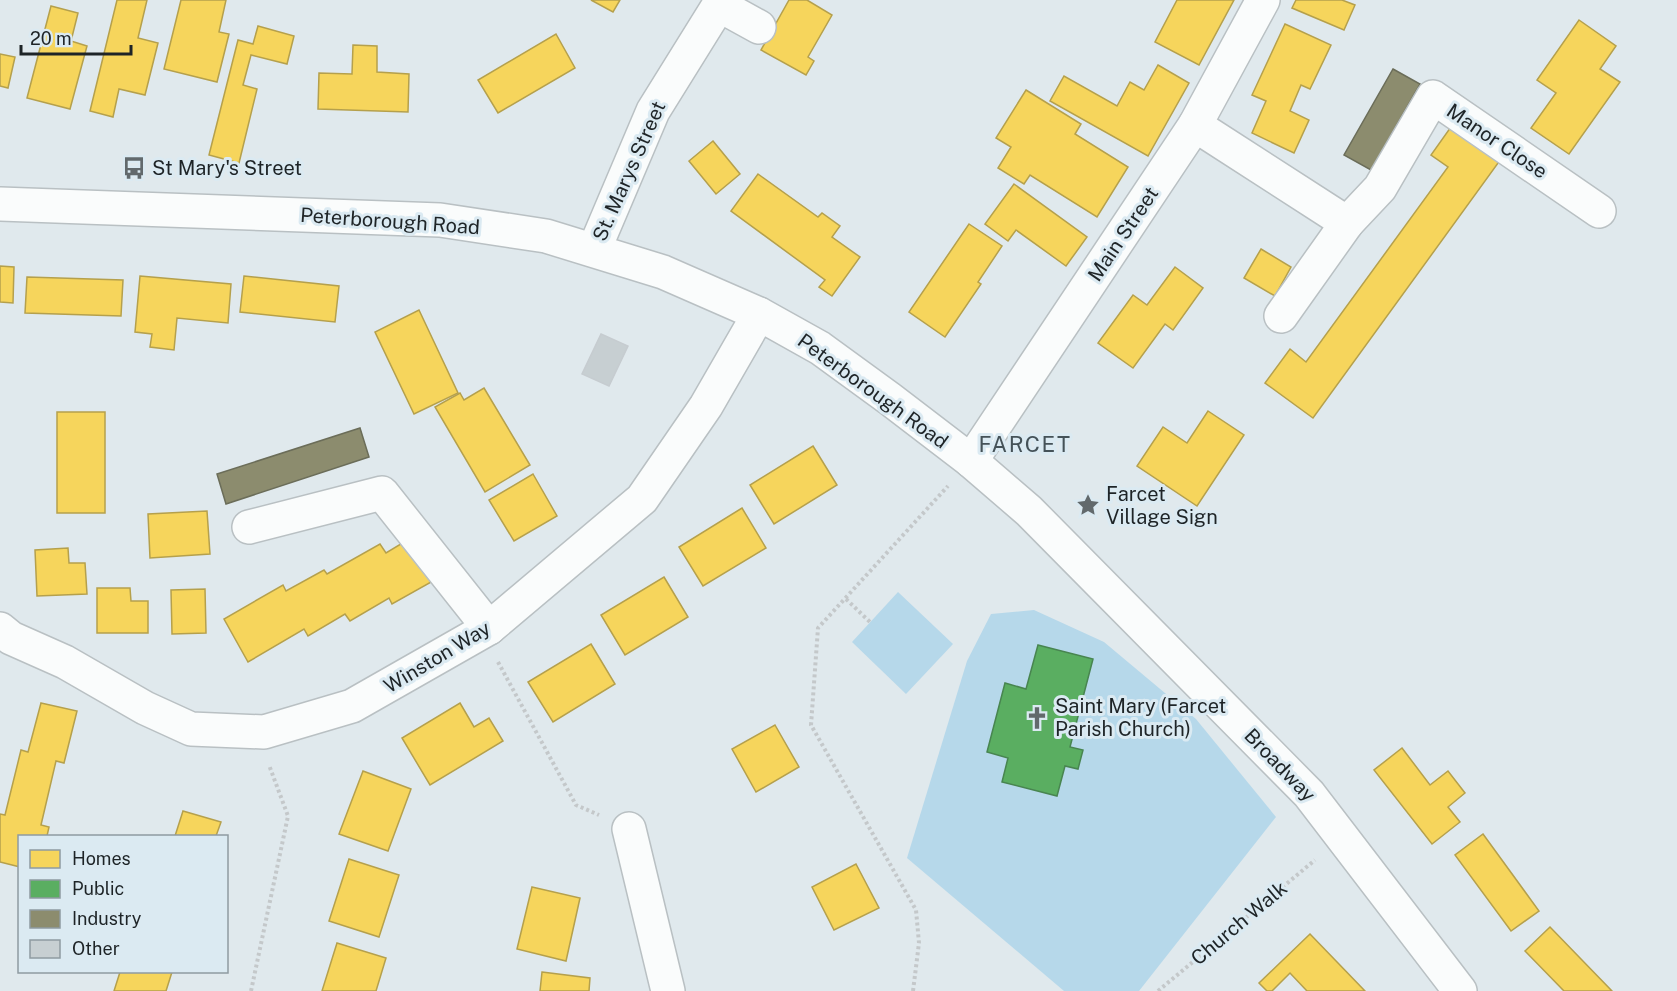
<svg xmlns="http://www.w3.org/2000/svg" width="1677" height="991" font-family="'Public Sans',sans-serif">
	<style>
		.green { fill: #b6d8ea }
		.homes { fill: #f6d55c; stroke: #b5a04c; stroke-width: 1.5 }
		.public { fill: #5aae61; stroke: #488550; stroke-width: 1.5 }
		.industry { fill: #8c8c6e; stroke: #6b6d59; stroke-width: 1.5 }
		.building { fill: #c7cfd2; stroke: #c6ccd0; stroke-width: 1.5 }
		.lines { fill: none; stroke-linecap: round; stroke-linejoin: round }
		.minor-casing { stroke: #b9c0c3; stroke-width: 36 }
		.major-casing { stroke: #b9c0c3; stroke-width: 36 }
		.path { stroke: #c4c8ca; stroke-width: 4; stroke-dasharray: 3 3; stroke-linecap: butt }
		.minor { stroke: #fafcfc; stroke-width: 33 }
		.major { stroke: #fafcfc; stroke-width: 33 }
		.labels { text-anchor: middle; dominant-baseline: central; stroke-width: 6; stroke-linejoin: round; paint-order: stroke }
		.street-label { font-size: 20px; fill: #1e2427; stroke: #dbeaf2 }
		.poi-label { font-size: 20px; fill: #1e2427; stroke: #dbeaf2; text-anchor: start }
		.quarter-label { font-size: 22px; letter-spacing: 1.5px; fill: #455258; stroke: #dbeaf2 }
	</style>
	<rect width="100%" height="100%" fill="#e0e9ed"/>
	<g class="green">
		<path d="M898 592 953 644 906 694 852 642Z"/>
		<path d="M1034 610 1104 642 1196 719 1276 817 1139 991H1064L907 858 967 661 991 614Z"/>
	</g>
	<g class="homes">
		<path d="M117 0H147L138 38 158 43 145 95 119 89 113 117 90 111Z"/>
		<path d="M181 0H226L219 32 229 34 217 82 164 69Z"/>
		<path d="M591 0H620L613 12Z"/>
		<path d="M789 0H807L832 15 808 57 814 61 806 75 761 50Z"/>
		<path d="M1177 0H1234L1199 65 1155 42Z"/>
		<path d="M1296 0H1342L1355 5 1344 30 1292 8Z"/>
		<path d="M51 6 78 13 71 41 87 46 70 109 27 98Z"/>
		<path d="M1579 20 1616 46 1600 69 1620 82 1569 154 1531 128 1556 93 1537 80Z"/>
		<path d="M1285 24 1331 45 1310 89 1301 85 1290 111 1309 120 1294 153 1252 133 1266 101 1252 95Z"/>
		<path d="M258 26 294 36 287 64 251 55 243 85 257 89 239 163 209 155 238 40 253 44Z"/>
		<path d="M556 34 575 68 498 113 478 80Z"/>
		<path d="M353 45 377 46V72L409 74 408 112 318 109 319 73 352 74Z"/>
		<path d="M0 54 15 57 8 88 0 86Z"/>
		<path d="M1158 65 1189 83 1148 156 1050 101 1064 76 1117 106 1130 82 1144 90Z"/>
		<path d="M1026 90 1081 124 1075 134 1128 167 1097 217 1030 175 1024 184 998 168 1011 147 996 138Z"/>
		<path d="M1453 124 1501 159 1313 418 1265 383 1290 349 1306 362 1448 167 1431 155Z"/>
		<path d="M713 141 740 174 716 194 689 161Z"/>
		<path d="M758 174 818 217 822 213 840 226 832 237 860 257 832 296 819 287 825 280 731 211Z"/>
		<path d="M1014 184 1087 237 1066 266 1016 230 1008 241 985 224Z"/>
		<path d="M969 224 1002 246 978 282 981 284 945 337 909 312Z"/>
		<path d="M1261 249 1291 267 1275 296 1244 278Z"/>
		<path d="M0 266 14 267 13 303 0 302Z"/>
		<path d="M1175 267 1203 288 1173 330 1165 324 1133 368 1098 343 1133 295 1147 305Z"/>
		<path d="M140 276 231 284 228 323 177 318 174 350 150 347 152 334 135 332Z"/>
		<path d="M244 276 339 286 335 322 240 312Z"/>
		<path d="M27 277 123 280 121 316 25 313Z"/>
		<path d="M419 310 458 393 414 414 375 332Z"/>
		<path d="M484 388 530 465 485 492 435 407 460 393 464 400Z"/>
		<path d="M1208 411 1244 435 1197 506 1137 466 1163 427 1187 443Z"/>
		<rect x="57" y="412" width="48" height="101"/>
		<path d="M813 446 837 485 774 524 750 485Z"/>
		<path d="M533 474 557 516 514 541 489 500Z"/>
		<path d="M742 508 766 548 703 586 679 547Z"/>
		<path d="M207 511 210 554 150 558 148 514Z"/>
		<path d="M409 539 433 581 392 604 389 598 350 621 345 614 308 636 304 629 248 662 224 619 283 585 286 591 324 570 327 574 380 544 386 553Z"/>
		<path d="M68 548 69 563H85L87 594 37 596 35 550Z"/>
		<path d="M664 577 688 617 625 655 601 615Z"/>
		<path d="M97 588H130L131 601H148V633H97Z"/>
		<path d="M205 589 206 633 172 634 171 590Z"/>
		<path d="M591 644 615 684 553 722 528 682Z"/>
		<path d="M41 703 77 711 64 763 56 761 41 825 49 827 47 836H20V867L0 862V814L5 815 21 750 28 752Z"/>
		<path d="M460 703 474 727 489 718 503 741 430 785 402 738Z"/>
		<path d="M775 725 799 767 756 792 732 749Z"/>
		<path d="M1402 748 1430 785 1448 771 1465 793 1448 807 1460 822 1432 844 1374 770Z"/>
		<path d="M363 771 411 789 388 851 339 834Z"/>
		<path d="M183 811 221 822 216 836H175Z"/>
		<path d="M1483 834 1539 911 1511 931 1455 855Z"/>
		<path d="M349 859 399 875 379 937 329 921Z"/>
		<path d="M856 864 879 908 834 930 812 887Z"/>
		<path d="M532 887 580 898 566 961 517 949Z"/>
		<path d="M1550 927 1612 991H1564L1525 951Z"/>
		<path d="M1310 934 1365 991H1307L1290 973 1272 991H1267L1259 983Z"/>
		<path d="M337 943 386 958 376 991H322Z"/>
		<path d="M120 972H172L166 991H114Z"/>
		<path d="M542 972 590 978 589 991H540Z"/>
	</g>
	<path class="public" d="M1038 645 1093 659 1070 747 1083 750 1078 769 1065 766 1057 796 1002 782 1008 758 987 752 1005 683 1026 689Z"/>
	<g class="industry">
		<path d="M1393 69 1420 84 1371 170 1344 155Z"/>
		<path d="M360 428 369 457 226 504 217 474Z"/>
	</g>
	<path class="building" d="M601 334 628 346 609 386 582 374Z"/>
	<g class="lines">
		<g class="minor-casing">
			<g id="minor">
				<path d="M719 5 759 27"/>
				<path d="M1195 125 1347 223"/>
				<path d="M594 250 653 111 722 0"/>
				<path d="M1281 316 1347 223 1380 188 1433 97 1599 211"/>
				<path d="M971 461 1195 125 1263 0"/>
				<path d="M249 527 382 493 489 628"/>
				<path d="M0 629 11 638 65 662 145 708 191 729 264 732 352 706 489 628 642 499 706 406 759 314"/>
				<path d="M629 829 668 991"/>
			</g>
		</g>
		<g class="major-casing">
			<path id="major" d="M0 204 440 220 546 236 663 272 759 314 820 348 890 399 971 461 1029 511 1309 794 1460 991"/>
		</g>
		<g class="path">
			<path d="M846 599 870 622"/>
			<path d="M498 662 576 805 599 815"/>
			<path d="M251 991 288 816 269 765"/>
			<path d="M913 991 919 943 916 910 811 725 818 628 948 486"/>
			<path d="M1158 991 1315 860"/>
		</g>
		<use href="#minor" class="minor"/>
		<use href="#major" class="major"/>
	</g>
	<defs>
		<g id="bus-bare" transform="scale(1.8)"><path d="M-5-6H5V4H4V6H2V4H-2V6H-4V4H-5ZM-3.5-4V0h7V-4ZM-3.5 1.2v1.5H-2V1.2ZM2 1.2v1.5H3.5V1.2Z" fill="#62696c" stroke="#dbeaf2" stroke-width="2.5" paint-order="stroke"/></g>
		<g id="sight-bare" transform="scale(1.8)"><path d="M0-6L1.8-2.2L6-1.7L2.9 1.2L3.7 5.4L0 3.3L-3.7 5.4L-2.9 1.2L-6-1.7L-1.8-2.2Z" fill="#62696c" stroke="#dbeaf2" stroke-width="2.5" paint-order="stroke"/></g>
		<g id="church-bare" transform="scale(1.8)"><path d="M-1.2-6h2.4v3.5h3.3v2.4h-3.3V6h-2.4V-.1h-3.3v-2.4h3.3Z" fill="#62696c" stroke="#dbeaf2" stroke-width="2.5" paint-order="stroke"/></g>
	</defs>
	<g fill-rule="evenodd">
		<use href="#bus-bare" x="134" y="168"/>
		<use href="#sight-bare" x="1088" y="505"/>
		<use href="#church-bare" x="1037" y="718"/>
	</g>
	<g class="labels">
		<g class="street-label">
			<text transform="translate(1497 141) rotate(34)">Manor Close</text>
			<text transform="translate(629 171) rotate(-66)">St. Marys Street</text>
			<text transform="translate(390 221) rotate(4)">Peterborough Road</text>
			<text transform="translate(1123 234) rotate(-56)">Main Street</text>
			<text transform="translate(873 391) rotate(36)">Peterborough Road</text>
			<text transform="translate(437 657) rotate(-31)">Winston Way</text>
			<text transform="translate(1280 765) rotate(46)">Broadway</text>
			<text transform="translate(1239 923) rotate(-40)">Church Walk</text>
		</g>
		<g class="poi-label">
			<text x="152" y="168">St Mary's Street</text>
			<text x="1106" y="494">Farcet<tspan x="1106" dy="23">Village Sign</tspan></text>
			<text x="1055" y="706">Saint Mary (Farcet<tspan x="1055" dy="23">Parish Church)</tspan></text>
		</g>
		<g class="quarter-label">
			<text x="1025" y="444">FARCET</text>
		</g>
	</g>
	<rect x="18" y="835" width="210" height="138" fill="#dbeaf2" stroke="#8f9ba1" stroke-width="1.5"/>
	<rect x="30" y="850" width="30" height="18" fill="#f6d55c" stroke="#8f9ba1" stroke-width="1.5"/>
	<text x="72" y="865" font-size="18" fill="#1e2427">Homes</text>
	<rect x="30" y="880" width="30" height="18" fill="#5aae61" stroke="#8f9ba1" stroke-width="1.5"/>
	<text x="72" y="895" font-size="18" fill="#1e2427">Public</text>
	<rect x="30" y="910" width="30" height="18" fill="#8c8c6e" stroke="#8f9ba1" stroke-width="1.5"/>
	<text x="72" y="925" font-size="18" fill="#1e2427">Industry</text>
	<rect x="30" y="940" width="30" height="18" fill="#c7cfd2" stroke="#8f9ba1" stroke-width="1.5"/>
	<text x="72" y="955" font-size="18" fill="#1e2427">Other</text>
	<path d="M21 45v9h110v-9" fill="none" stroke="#1e2427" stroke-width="3"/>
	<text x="30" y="45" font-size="18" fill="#1e2427" stroke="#dbeaf2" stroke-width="4.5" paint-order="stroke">20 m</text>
</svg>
